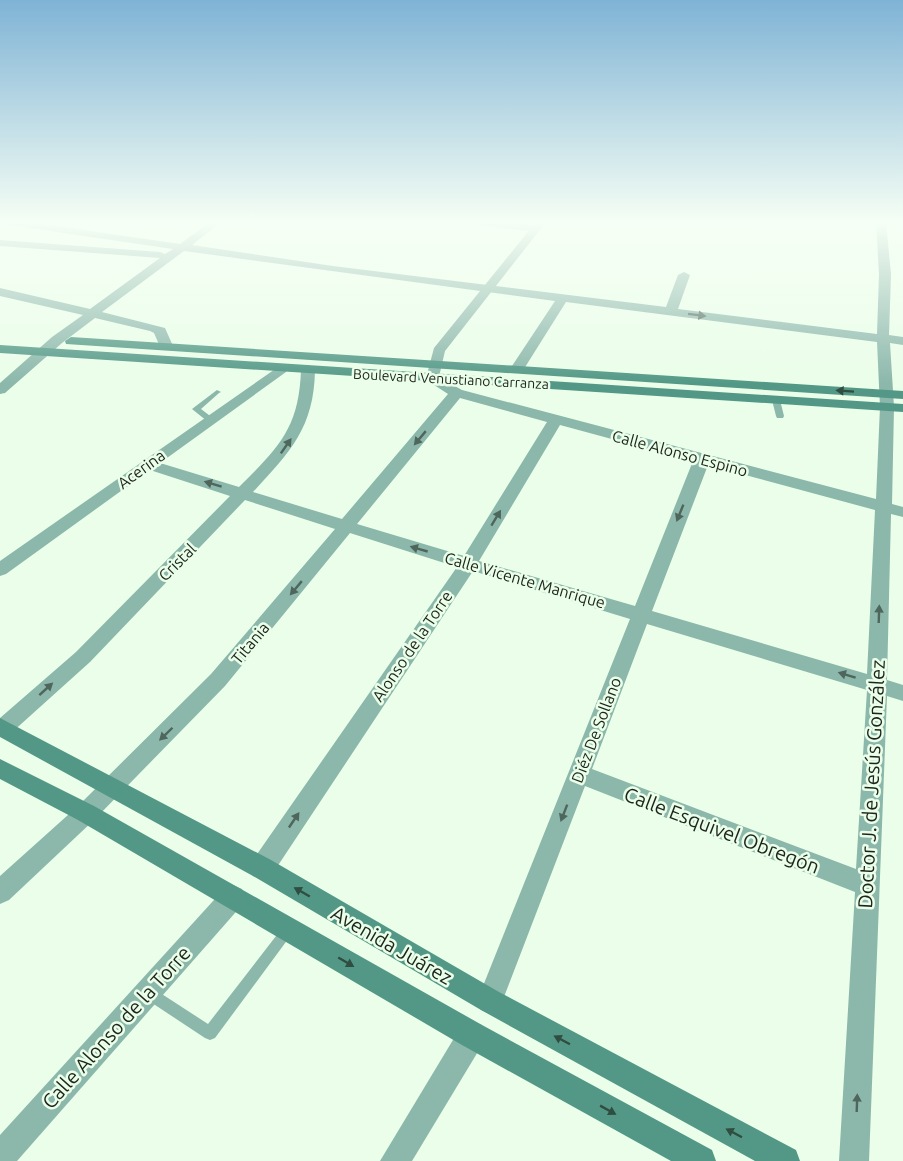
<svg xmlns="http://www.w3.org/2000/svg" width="903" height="1161" font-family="Ubuntu,sans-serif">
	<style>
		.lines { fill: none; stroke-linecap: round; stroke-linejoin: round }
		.service { fill: #8cb7ab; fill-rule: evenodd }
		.minor { fill: #8cb7ab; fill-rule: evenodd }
		.tertiary { fill: #8cb7ab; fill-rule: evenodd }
		.secondary { fill: #539886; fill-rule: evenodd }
		.oneway { fill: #4e665c }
		.oneway2 { fill: #2f4d40 }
		.labels { text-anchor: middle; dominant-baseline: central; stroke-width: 5; stroke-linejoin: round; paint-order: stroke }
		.far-street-label { font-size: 14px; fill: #1c241b; stroke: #eafee9 }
		.street-label { font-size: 16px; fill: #1c241b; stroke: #eafee9 }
		.near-street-label { font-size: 20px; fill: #1c241b; stroke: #eafee9 }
	</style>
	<rect width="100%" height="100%" fill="#eafee9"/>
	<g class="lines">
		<g class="service">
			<path d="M217 390 221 392 219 393 201 409 214 419 213 421H207L192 409Z"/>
			<path d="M773 398H776L780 400 784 416 783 418H777L776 416 772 400Z"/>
			<path d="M287 925 291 927 293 931 291 935 215 1038 210 1040 205 1038 146 999 144 994 146 989 151 987 208 1024 283 927Z"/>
		</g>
		<g class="minor">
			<path d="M4 222H29L180 244 210 222H221L192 245 333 266 666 307 678 275 684 272 690 275 678 309 877 334 879 274 876 222H886L891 274 889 335 903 337V345L890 343 894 407 892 504 903 507V517L891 514 887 680 903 685V701L887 696 869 1161H839L855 892 585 786 499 1010 490 1014 481 1010 477 1001 630 619 473 571 271 876 262 879 253 876 250 868 253 860 457 567 350 533 225 686 94 820 9 900 0 904V876L78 806 211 674 335 529 245 500 90 662 10 734 0 736V718L76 652 230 496 150 470 6 574 0 576V561L281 365 288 369 286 372 160 463 239 487C278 448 299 429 301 370L308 366 315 370C314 428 290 452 253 492L342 519 448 394 428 381 426 378 433 374 462 390 876 499 880 407 877 342 566 302 522 372 517 373 510 369 555 301 184 251 102 312 165 328 173 346 171 349H161L154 333 150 331 95 318 62 343 5 393 0 394V383L52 337 83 315 0 296V288L90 309 160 258 0 246V240L160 252 165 254 173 249 9 225ZM460 398 547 422 464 556 357 524ZM560 425 693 461 635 606 479 561ZM708 465 875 510 867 674 652 611ZM647 624 867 690 856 869 592 769Z"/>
			<path d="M474 222C490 221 529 220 541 229L536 232 479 225Z"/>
			<path d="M233 885 242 889 245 897 242 905 17 1161H0V1135L224 889Z"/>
			<path d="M472 1021 482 1025 486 1035 482 1045 412 1161H380L462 1025Z"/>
		</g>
		<path class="tertiary" d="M536 222H546L445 351 438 381H428L426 378 434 348Z"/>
		<g class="secondary">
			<path d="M71 337 903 391V399L66 344 65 341Z"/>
			<path d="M0 345 903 404V412L0 353Z"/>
			<path d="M0 718 271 860 499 992 796 1150 800 1161H755L481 1010 253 876 0 737Z"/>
			<path d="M0 759 94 806 482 1025 712 1150 716 1161H671L462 1045 78 820 0 779Z"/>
		</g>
	</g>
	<defs><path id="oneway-solid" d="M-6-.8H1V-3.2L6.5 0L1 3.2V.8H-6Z" transform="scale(1.5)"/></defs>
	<g class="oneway">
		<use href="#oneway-solid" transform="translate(697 315) rotate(7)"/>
		<use href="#oneway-solid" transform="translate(420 438) rotate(130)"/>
		<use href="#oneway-solid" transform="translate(286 446) rotate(-55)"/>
		<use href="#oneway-solid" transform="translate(213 484) rotate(-163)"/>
		<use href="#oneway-solid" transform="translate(680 513) rotate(112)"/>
		<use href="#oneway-solid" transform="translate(496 518) rotate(-59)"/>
		<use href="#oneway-solid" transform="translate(419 549) rotate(-164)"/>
		<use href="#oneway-solid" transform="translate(296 588) rotate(130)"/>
		<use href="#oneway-solid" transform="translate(879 614) rotate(-88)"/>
		<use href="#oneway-solid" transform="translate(847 675) rotate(-163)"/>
		<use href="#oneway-solid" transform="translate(46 689) rotate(-42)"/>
		<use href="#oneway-solid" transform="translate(166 734) rotate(136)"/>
		<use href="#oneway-solid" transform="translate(564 813) rotate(111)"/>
		<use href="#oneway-solid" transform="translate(294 820) rotate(-56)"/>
		<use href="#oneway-solid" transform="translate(857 1103) rotate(-88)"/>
	</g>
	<g class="oneway2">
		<use href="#oneway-solid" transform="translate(845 391) rotate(-176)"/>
		<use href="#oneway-solid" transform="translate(302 892) rotate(-150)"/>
		<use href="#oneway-solid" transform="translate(346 962) rotate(30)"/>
		<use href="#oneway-solid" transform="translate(562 1040) rotate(-152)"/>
		<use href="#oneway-solid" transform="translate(608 1110) rotate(29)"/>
		<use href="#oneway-solid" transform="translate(734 1133) rotate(-152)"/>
	</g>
	<linearGradient id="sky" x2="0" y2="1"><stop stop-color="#7fb3d5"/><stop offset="0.58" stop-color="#f6fff5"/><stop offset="1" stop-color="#f6fff5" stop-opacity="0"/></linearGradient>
	<rect width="903" height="384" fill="url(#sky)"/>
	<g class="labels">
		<g class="far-street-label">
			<text transform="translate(451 379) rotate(3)">Boulevard Venustiano Carranza</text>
		</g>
		<g class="street-label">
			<text transform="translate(680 453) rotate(15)">Calle Alonso Espino</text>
			<text transform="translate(141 469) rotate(-36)">Acerina</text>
			<text transform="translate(177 562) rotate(-45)">Cristal</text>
			<text transform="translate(525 580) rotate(16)">Calle Vicente Manrique</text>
			<text transform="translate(250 643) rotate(-50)">Titania</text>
			<text transform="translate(412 646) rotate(-56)">Alonso de la Torre</text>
			<text transform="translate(596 730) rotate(-69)">Diéz De Sollano</text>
		</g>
		<g class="near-street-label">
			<text transform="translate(871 784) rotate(-87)">Doctor J. de Jesús González</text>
			<text transform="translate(722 830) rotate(21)">Calle Esquivel Obregón</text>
			<text transform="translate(392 945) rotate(30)">Avenida Juárez</text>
			<text transform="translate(116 1027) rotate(-48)">Calle Alonso de la Torre</text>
		</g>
	</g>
</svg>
